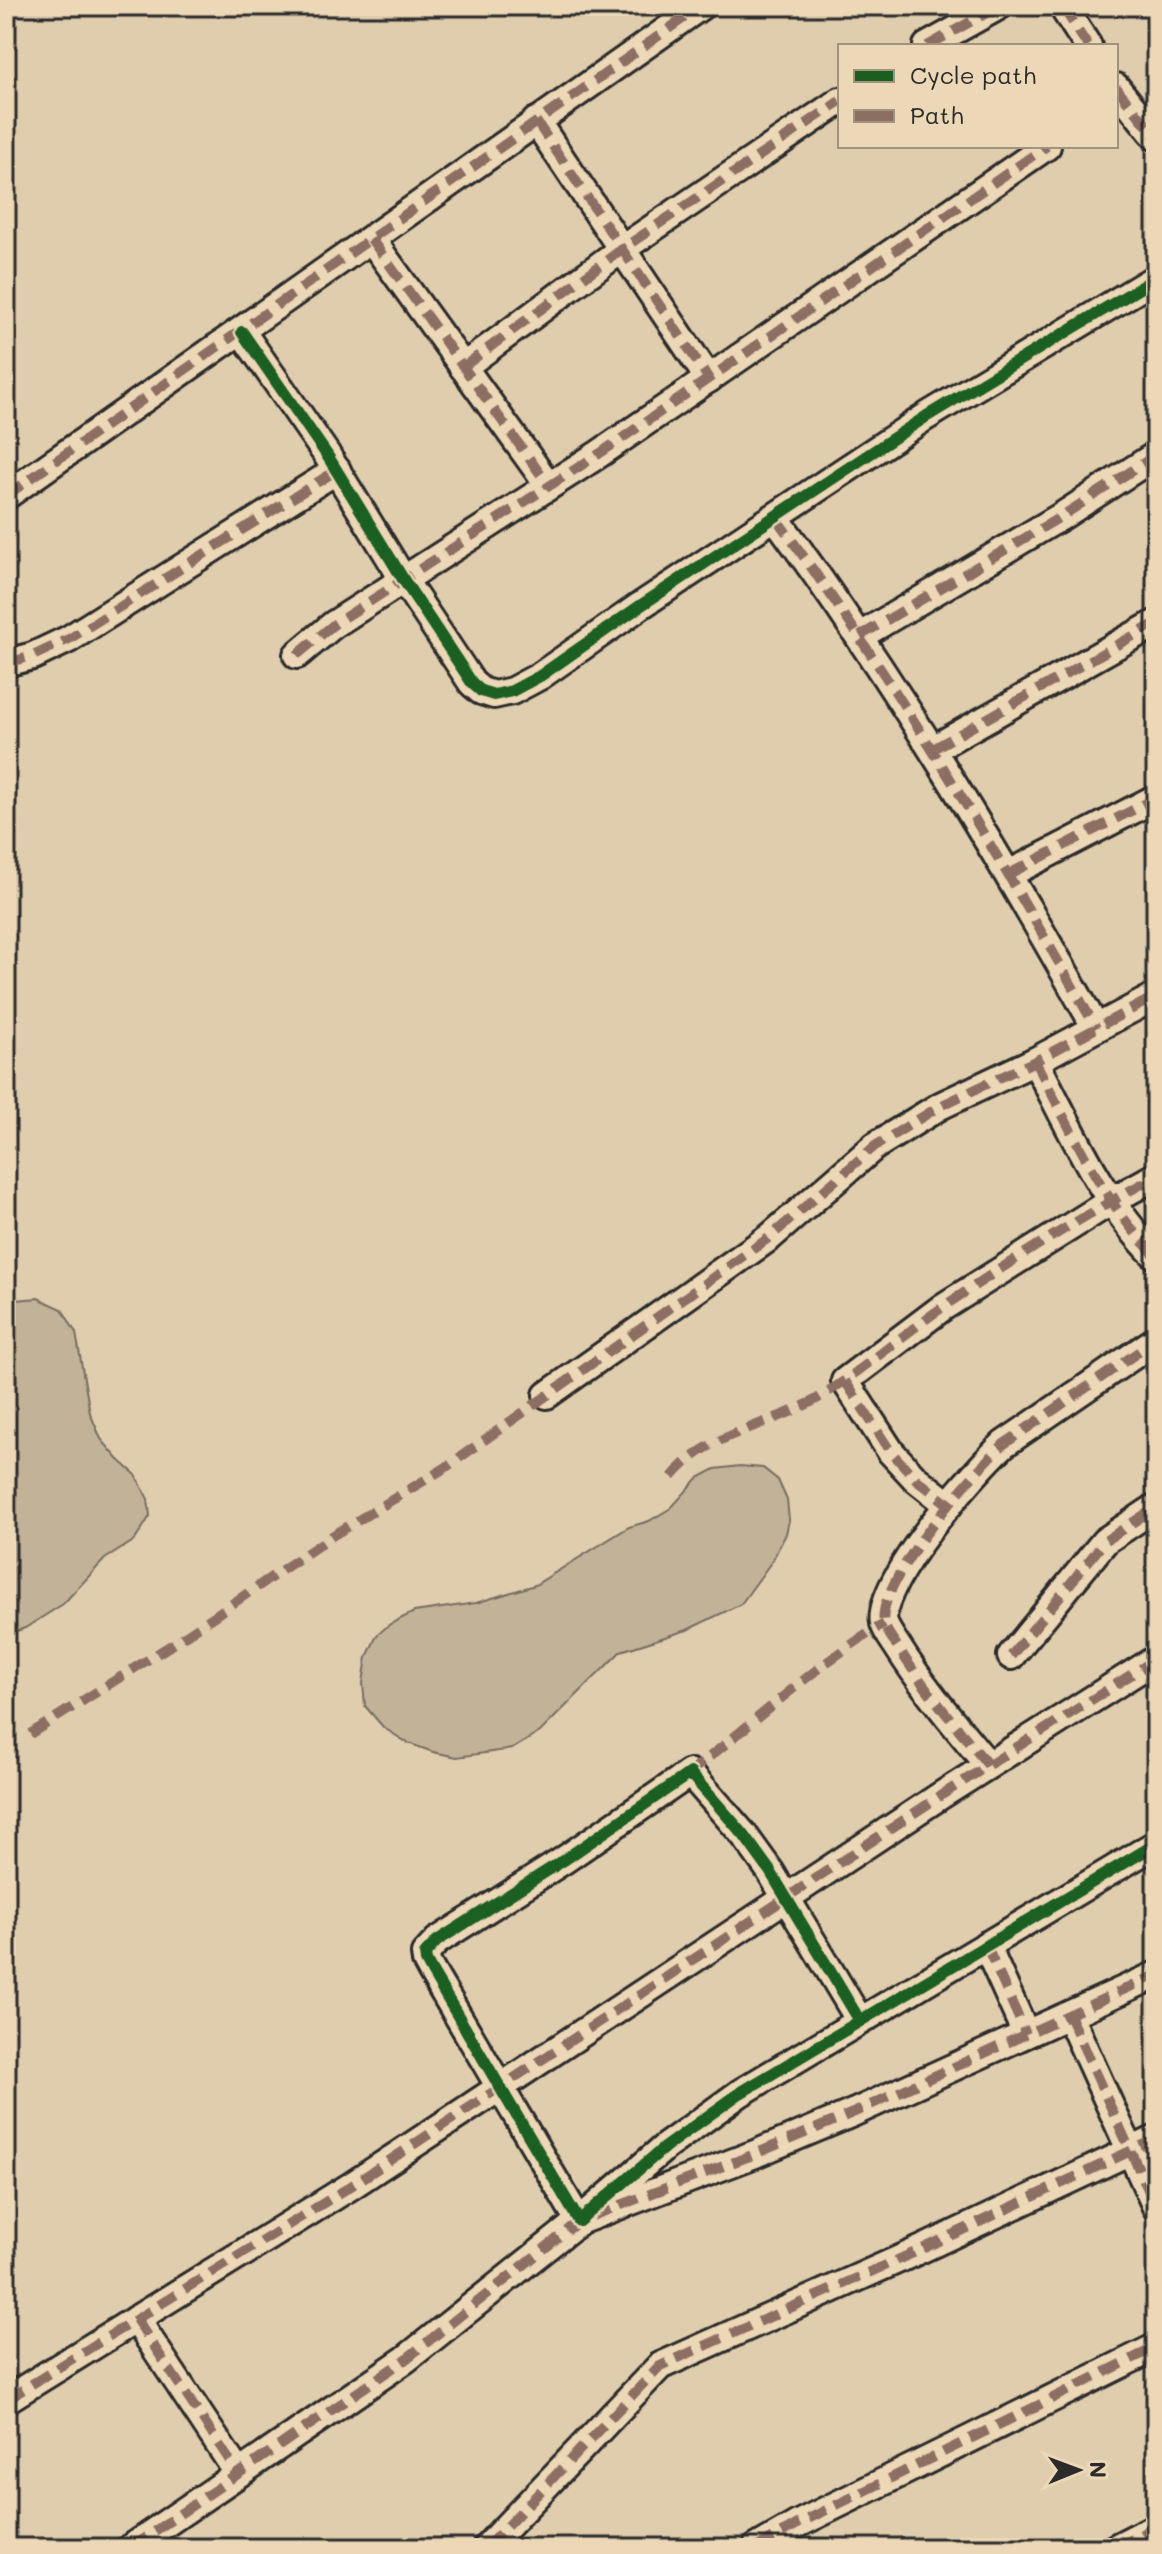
<svg xmlns="http://www.w3.org/2000/svg" width="1162" height="2554" font-family="Mali,sans-serif">
	<style>
		.green { fill: #c2b298; stroke: #766e62; stroke-width: 2 }
		.lines { fill: none; stroke-linecap: round; stroke-linejoin: round }
		.street-casing { stroke: #2b2b2b; stroke-width: 32 }
		.street { stroke: #ecd7b6; stroke-width: 26 }
		.quiet { stroke: #8d6e63; stroke-width: 10; stroke-dasharray: 20 10; stroke-linecap: butt }
		.cycleway-casing { stroke: #ecd7b6; stroke-width: 17 }
		.cycleway { stroke: #1b5e20; stroke-width: 12 }
	</style>
	<rect width="100%" height="100%" fill="#e0cdae"/>
	<filter id="ink" filterUnits="userSpaceOnUse"><feTurbulence type="fractalNoise" baseFrequency=".0125" numOctaves="2"/><feDisplacementMap in="SourceGraphic" scale="16" xChannelSelector="R" yChannelSelector="G"/><feConvolveMatrix kernelMatrix="1 2 1 2 8 2 1 2 1" color-interpolation-filters="sRGB"/></filter>
	<g filter="url(#ink)">
		<g class="green">
			<path d="M38 1298 62 1309 76 1333 90 1413 101 1439 118 1459 136 1475 148 1499 150 1516 135 1540 105 1559 63 1604 25 1628 6 1635V1301Z"/>
			<path d="M740 1466 763 1468 778 1480 787 1500 789 1520 786 1534 772 1561 741 1604 687 1630 621 1651 540 1732 512 1749 457 1757 433 1752 408 1743 384 1728 365 1706 363 1683 367 1657 377 1635 390 1624 414 1612 476 1603 535 1585 629 1527 649 1521 671 1508 698 1478 715 1469Z"/>
		</g>
		<g class="lines">
			<g class="street-casing">
				<g id="street">
					<path d="M1062 6 1088 46"/>
					<path d="M927 46 999 6"/>
					<path d="M1116 87 1156 137"/>
					<path d="M536 121 709 379"/>
					<path d="M371 239 549 486"/>
					<path d="M242 332 327 455 403 579 472 683 481 691 494 695 512 691 540 676 640 606 927 416 1156 278"/>
					<path d="M463 367 622 249 840 101"/>
					<path d="M6 496 701 6"/>
					<path d="M775 517C894 679 997 852 1096 1028"/>
					<path d="M860 636 1062 516 1156 455"/>
					<path d="M297 655 333 625 599 454 1047 146"/>
					<path d="M6 663 33 656 69 639 337 470"/>
					<path d="M933 749 1156 623"/>
					<path d="M1009 874 1156 798"/>
					<path d="M1035 1061C1070 1127 1102 1202 1156 1256"/>
					<path d="M547 1395 770 1237 875 1146 940 1106 1035 1061 1156 996"/>
					<path d="M949 1505 916 1479 891 1452 845 1381 943 1307 1113 1200 1156 1176"/>
					<path d="M1011 1656 1105 1541 1156 1507"/>
					<path d="M988 1765C957 1727 925 1690 899 1649 894 1641 886 1631 884 1623 875 1583 975 1471 1004 1444L1156 1340"/>
					<path d="M986 1945 1026 2034"/>
					<path d="M1069 2015 1156 2207"/>
					<path d="M860 2021 770 1871 744 1835 690 1773 564 1860 437 1941 425 1954 426 1961 432 1972 579 2221 665 2147 740 2093 1156 1844"/>
					<path d="M136 2319 238 2473"/>
					<path d="M6 2400 351 2186 940 1796 1156 1659"/>
					<path d="M130 2548 406 2359 579 2221 755 2154 855 2112 1156 1975"/>
					<path d="M486 2548 660 2366 922 2249 1156 2139"/>
					<path d="M756 2548 796 2525 1156 2347"/>
					<path d="M1115 2548 1156 2527"/>
				</g>
			</g>
			<use href="#street" class="street"/>
			<g class="quiet">
				<path d="M1062 6 1088 46"/>
				<path d="M927 46 999 6"/>
				<path d="M1116 87 1156 137"/>
				<path d="M536 121 709 379"/>
				<path d="M371 239 549 486"/>
				<path d="M463 367 622 249 840 101"/>
				<path d="M6 496 701 6"/>
				<path d="M775 517C894 679 997 852 1096 1028"/>
				<path d="M860 636 1062 516 1156 455"/>
				<path d="M297 655 333 625 599 454 1047 146"/>
				<path d="M6 663 33 656 69 639 337 470"/>
				<path d="M933 749 1156 623"/>
				<path d="M1009 874 1156 798"/>
				<path d="M1035 1061C1070 1127 1102 1202 1156 1256"/>
				<path d="M845 1381 891 1452 916 1479 949 1505"/>
				<path d="M672 1477C707 1433 767 1427 815 1400 860 1373 899 1337 943 1307 1011 1260 1084 1216 1156 1176"/>
				<path d="M1011 1656 1105 1541 1156 1507"/>
				<path d="M30 1734 176 1642 332 1536 445 1468 770 1237 875 1146 940 1106 1035 1061 1156 996"/>
				<path d="M988 1765C957 1727 925 1690 899 1649 894 1641 886 1631 884 1623 875 1583 975 1471 1004 1444L1156 1340"/>
				<path d="M686 1775C753 1725 811 1667 884 1624"/>
				<path d="M986 1945 1026 2034"/>
				<path d="M1069 2015 1156 2207"/>
				<path d="M136 2319 238 2473"/>
				<path d="M6 2400 351 2186 940 1796 1156 1659"/>
				<path d="M130 2548 406 2359 579 2221 755 2154 855 2112 1156 1975"/>
				<path d="M486 2548 660 2366 922 2249 1156 2139"/>
				<path d="M756 2548 796 2525 1156 2347"/>
				<path d="M1115 2548 1156 2527"/>
			</g>
			<g class="cycleway-casing">
				<g id="cycleway">
					<path d="M242 332 327 455 403 579 472 683 481 691 494 695 512 691 540 676 640 606 927 416 1156 278"/>
					<path d="M860 2021 770 1871 744 1835 690 1773 564 1860 437 1941 425 1954 426 1961 432 1972 579 2221 665 2147 740 2093 1156 1844"/>
				</g>
			</g>
			<use href="#cycleway" class="cycleway"/>
		</g>
	</g>
	<rect width="1162" height="2554" fill="none" stroke="#ecd7b6" stroke-width="32"/>
	<rect x="16" y="16" width="1130" height="2522" fill="none" stroke="#2b2b2b" stroke-width="3" filter="url(#ink)"/>
	<rect x="838" y="44" width="280" height="104" fill="#ecd7b6" stroke="#9f927e" stroke-width="2"/>
	<rect x="854" y="70" width="40" height="12" fill="#1b5e20" stroke="#9f927e" stroke-width="2"/>
	<text x="910" y="84" font-size="24" fill="#2b2b2b">Cycle path</text>
	<rect x="854" y="110" width="40" height="12" fill="#8d6e63" stroke="#9f927e" stroke-width="2"/>
	<text x="910" y="124" font-size="24" fill="#2b2b2b">Path</text>
	<g transform="translate(1078 2470) rotate(89)" stroke="#ecd7b6" stroke-width="6" paint-order="stroke">
	<path d="M0-6L14 30L0 20L-14 30Z" fill="#2b2b2b"/>
	<text y="-12" font-size="22" font-weight="bold" text-anchor="middle" fill="#2b2b2b">N</text>
	</g>
</svg>
